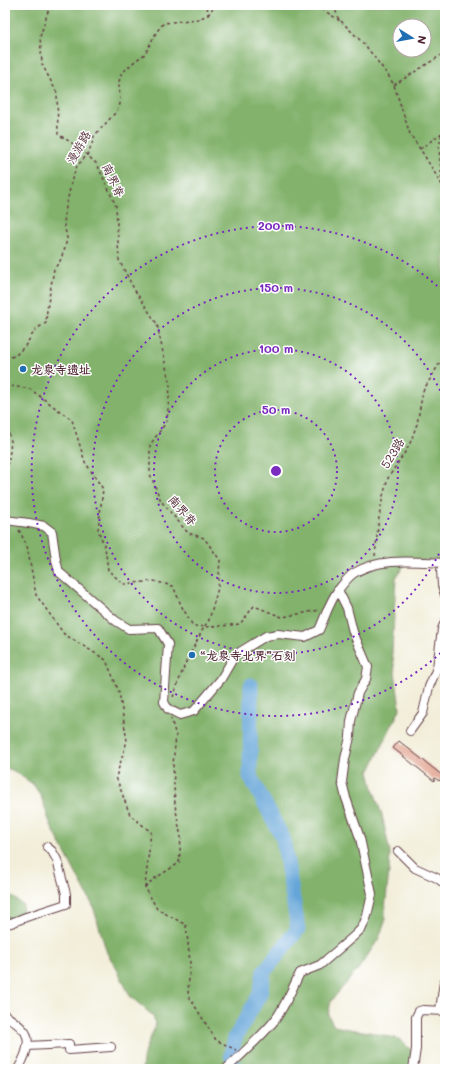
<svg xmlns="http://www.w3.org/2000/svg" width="450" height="1074" font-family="Mali,'LXGW WenKai TC',sans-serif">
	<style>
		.forest { fill: #82b26c; stroke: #66684c; fill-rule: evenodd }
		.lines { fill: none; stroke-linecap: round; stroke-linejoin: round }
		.river { stroke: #65a5d8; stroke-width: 15 }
		.building { fill: #e09e8a }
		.minor-casing { stroke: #633e45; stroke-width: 10 }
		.path { stroke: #633e45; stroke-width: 1.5; stroke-dasharray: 3 3; stroke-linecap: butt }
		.minor { stroke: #fff; stroke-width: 8 }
		.ring { fill: none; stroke: #7b2cbf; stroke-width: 2; stroke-dasharray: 2 4 }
		.poi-dot { fill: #1f6fb2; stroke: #fff; stroke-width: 1.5 }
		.labels { text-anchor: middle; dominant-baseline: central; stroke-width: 3; stroke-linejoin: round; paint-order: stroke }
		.street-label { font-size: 12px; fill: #4a1f2b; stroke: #fff }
		.poi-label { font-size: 12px; font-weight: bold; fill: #4a1f2b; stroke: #fff; text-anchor: start }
		.centre { fill: #7b2cbf; stroke: #fff; stroke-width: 2 }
		.ring-label { font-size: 12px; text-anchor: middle; font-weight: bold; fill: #7b2cbf; stroke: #fff; stroke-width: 3; stroke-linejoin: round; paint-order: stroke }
	</style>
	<rect width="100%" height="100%" fill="#fff"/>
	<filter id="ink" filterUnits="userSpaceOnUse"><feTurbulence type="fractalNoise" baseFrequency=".025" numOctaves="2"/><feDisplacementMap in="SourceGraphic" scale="8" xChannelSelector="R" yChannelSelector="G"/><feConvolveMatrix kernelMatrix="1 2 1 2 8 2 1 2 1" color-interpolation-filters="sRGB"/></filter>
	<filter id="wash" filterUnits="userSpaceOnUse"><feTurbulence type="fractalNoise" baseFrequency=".012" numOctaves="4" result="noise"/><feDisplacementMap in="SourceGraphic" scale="16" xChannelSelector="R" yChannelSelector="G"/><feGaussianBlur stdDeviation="0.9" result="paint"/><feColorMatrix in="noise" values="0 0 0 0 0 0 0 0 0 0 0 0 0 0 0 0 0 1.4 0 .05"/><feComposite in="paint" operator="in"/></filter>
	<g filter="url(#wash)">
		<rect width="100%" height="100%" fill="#f2eed9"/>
		<g class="forest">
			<path d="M5 5H445V559L406 562 396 578 392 651 396 679 400 709 369 772 373 788 382 815 390 853 389 871 385 909V922L378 940 359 968 331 1001 328 1015 334 1026 349 1029 369 1032 399 1039 412 1051 414 1069H142C143 1063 143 1056 145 1050 148 1040 154 1033 156 1023L152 1015 130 996 116 967 107 953 93 906 51 826 41 796 33 784 12 770 5 768ZM400 26H424V50H400Z"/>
			<path d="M5 891 23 905 22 914 14 919H5Z"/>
		</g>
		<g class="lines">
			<g class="river">
				<path d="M231 1055 235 1038 260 994 264 972 298 929 283 838 250 776 251 685"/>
				<path d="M237 1068V1069"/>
			</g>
		</g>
		<g id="blocks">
			<path class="building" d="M399 741 443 776 439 781 435 778 434 781 393 748Z"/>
		</g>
	</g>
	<g filter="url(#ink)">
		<use href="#blocks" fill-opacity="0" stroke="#633e45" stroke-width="1"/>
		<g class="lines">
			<g class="minor-casing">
				<g id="minor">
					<path d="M5 520 29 523 44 526 52 532 56 560 59 572 116 621 129 629 158 628 168 644 164 702 168 709 180 715 194 711 221 679 235 655 266 636 278 634 305 637 319 630C325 617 330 600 339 589 343 584 349 576 354 573 381 557 415 562 445 563"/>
					<path d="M445 565 441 570 442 585 445 595"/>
					<path d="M410 731 423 713 429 687 437 668 442 629 445 622"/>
					<path d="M398 851 415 868 437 878 445 884"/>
					<path d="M5 924 11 923 26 917 66 904V894L57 860 52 851 47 847"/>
					<path d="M440 1010 444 982"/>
					<path d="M5 1015C12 1020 20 1025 25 1032 32 1043 24 1059 18 1069"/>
					<path d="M27 1046 69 1044V1050L111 1047"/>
					<path d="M226 1069C242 1054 261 1037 275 1020 285 1006 292 989 300 973L320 965 354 936 362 928 367 916 372 894 360 838 346 798 342 782 345 759 350 737 351 721 358 693 366 679 368 667 353 632 347 608 338 590"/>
					<path d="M413 1069 416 1049V1017L419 1011 423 1010 445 1011"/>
				</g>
			</g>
			<g class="path">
				<path d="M48 5 49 8 40 37 42 64 57 93 58 134 78 147 97 164 116 206 119 260 134 289 157 324 170 386 167 421 150 445V474L161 501 188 533 204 538 220 560 218 588 209 620 204 627 185 664 173 697"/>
				<path d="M318 5 319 7 340 21"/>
				<path d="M334 5 338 18 365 45 388 75 394 85 410 134 424 155 445 190"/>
				<path d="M208 15 215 5"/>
				<path d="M394 85 443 54 445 49"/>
				<path d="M420 149 442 133H445"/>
				<path d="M442 185 439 147 442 133"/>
				<path d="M5 358 15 356 25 346 36 329 46 323 47 309 54 269 60 261 65 248 67 238 64 224 65 212 72 179 77 166 87 155 92 144 94 136 117 111 120 104 119 82 121 74 135 61 145 54 157 31 164 23 198 19 208 15 207 5"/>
				<path d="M5 385 30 389 72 420 85 462 103 489 98 530 105 547 108 570 123 584 154 581 173 586 182 607 193 626 211 627 240 624 254 606 282 617 320 610"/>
				<path d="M5 422 11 441 9 459 5 474"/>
				<path d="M19 530 27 546 36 595 64 634 106 660 119 692 127 741 116 777 130 815 151 832 145 887 157 909 186 925 190 962 188 995 216 1040 236 1050"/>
				<path d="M375 556 379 517 383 496 388 478 409 446 417 424 423 391 445 354"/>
				<path d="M145 887 154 879 179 863 181 838 175 805 173 764 176 736 171 719"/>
			</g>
			<use href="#minor" class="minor"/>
		</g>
	</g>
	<g class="ring">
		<circle cx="276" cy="471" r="61"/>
		<circle cx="276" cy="471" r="122"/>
		<path d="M444 543A183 183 0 1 1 444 399"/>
		<path d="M445 649A245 245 0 1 1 445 293"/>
	</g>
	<g class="poi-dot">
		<circle cx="23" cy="369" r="4"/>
		<circle cx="192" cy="655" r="4"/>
	</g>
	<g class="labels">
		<g class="street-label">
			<text transform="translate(78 147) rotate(-60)">漫游路</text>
			<text transform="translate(114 180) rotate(65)">南界脊</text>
			<text transform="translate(392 453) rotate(-59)">523路</text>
			<text transform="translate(183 510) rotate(49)">南界脊</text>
		</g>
		<g class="poi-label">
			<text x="31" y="369">龙泉寺遗址</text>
			<text x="200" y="655">“龙泉寺北界”石刻</text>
		</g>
	</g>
	<circle cx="276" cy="471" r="6" class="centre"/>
	<g class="ring-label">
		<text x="276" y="230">200 m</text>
		<text x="276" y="292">150 m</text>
		<text x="276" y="353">100 m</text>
		<text x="276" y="414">50 m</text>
	</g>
	<rect width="450" height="1074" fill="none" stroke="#fff" stroke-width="20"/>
	<g transform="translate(412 38) rotate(101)"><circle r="19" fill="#ffffff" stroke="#b7a5aa"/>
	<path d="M0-3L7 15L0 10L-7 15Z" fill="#1f6fb2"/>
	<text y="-6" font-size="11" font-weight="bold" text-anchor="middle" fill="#4a1f2b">N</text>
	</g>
</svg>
